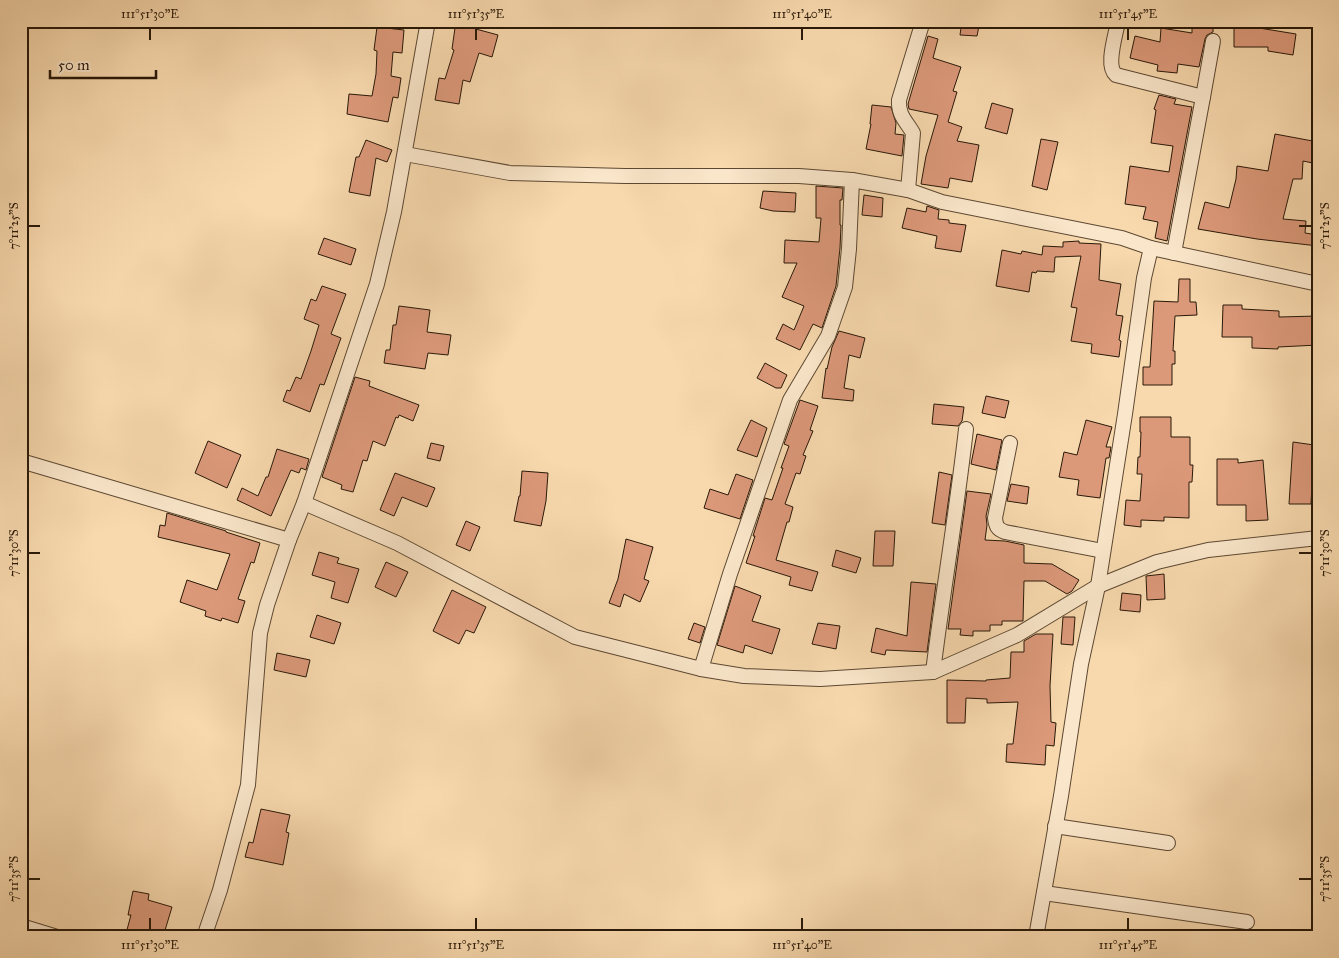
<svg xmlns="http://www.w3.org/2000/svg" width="1339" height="958" font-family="'IM FELL Great Primer',serif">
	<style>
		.building { fill: #dc997a; stroke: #281808 }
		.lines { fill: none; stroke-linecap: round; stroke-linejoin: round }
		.minor-casing { stroke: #5c4832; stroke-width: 16 }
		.minor { stroke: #fae6ca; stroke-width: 14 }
		.ticks { fill: none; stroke: #281808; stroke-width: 2 }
		.neatline { fill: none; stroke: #281808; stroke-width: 2 }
		.ticks-label { font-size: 12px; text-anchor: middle; fill: #281808 }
	</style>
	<rect width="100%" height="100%" fill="#f8d9ae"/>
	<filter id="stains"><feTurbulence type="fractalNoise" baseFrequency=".004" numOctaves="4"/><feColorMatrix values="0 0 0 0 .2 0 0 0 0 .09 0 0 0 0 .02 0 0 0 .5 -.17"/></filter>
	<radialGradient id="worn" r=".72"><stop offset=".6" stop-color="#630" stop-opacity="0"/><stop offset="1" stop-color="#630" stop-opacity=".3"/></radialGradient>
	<g class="building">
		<path d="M456 21H477L476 29 498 35 492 57 479 53 470 82 463 80 459 104 435 100 439 78 445 79 454 50 452 49Z"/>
		<path d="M962 21H980L977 36 960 35Z"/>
		<path d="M1192 21H1213V32L1207 35 1205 39 1199 67 1178 64 1177 73 1157 71 1158 65 1130 58 1135 36 1160 42 1161 28 1192 33Z"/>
		<path d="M1234 23H1259V28L1296 34 1293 55 1268 51V47H1234Z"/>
		<path d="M377 27 404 30 402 53 393 52 391 76 401 78 398 98 393 97 388 122 347 114 349 94 372 96 376 74 377 51 374 50Z"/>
		<path d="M928 36 938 39 933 58 961 67 953 91 957 92 948 122 962 127 957 141 979 145 972 182 950 178 948 188 921 184 926 156 938 115 909 109 908 104Z"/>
		<path d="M1159 95 1176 99 1174 104 1192 107 1167 241 1155 238 1158 222 1143 219 1146 207 1125 204 1130 166 1169 172 1173 146 1151 143 1156 110 1154 109Z"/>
		<path d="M992 103 1013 109 1007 134 985 128Z"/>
		<path d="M872 105 891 107 896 123 895 134 904 135 902 156 866 149 871 124H870Z"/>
		<path d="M1275 134 1318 142V164L1303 161 1302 179H1293L1283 219 1306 221 1305 233 1318 235V246L1257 239 1198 229 1205 202 1229 208 1236 179 1237 166 1268 171Z"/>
		<path d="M1041 139 1058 142 1047 190 1032 186Z"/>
		<path d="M366 140 392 150 387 162 376 158 370 196 349 192 356 157H359Z"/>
		<path d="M816 186 843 188 842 200H840V225H841L840 248 836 286 822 328 813 324 800 350 776 339 783 324 794 330 804 306 782 297 797 263H784L785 240 819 242 821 218H816Z"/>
		<path d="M763 191 796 193 795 212 773 211 760 208Z"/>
		<path d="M864 195 883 198 882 217 862 215Z"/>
		<path d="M927 206 939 210 938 219 949 220V223L966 225 961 252 935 248 937 236 902 228 907 208 926 212Z"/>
		<path d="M324 238 356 249 351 265 318 254Z"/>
		<path d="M1079 241V243L1101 244 1099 280 1121 284 1116 315 1123 316 1119 340 1121 341 1119 357 1091 353 1092 344 1071 341 1077 308 1071 307 1081 256 1055 257 1054 272 1037 271 1036 273 1032 272 1029 292 996 286 1002 250 1021 254 1022 251 1042 255 1043 246 1063 247V242Z"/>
		<path d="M1179 279H1190V302H1196L1197 315 1175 316 1173 351H1175V364H1172V385H1143V367H1150L1154 301 1178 302Z"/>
		<path d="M322 286 346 294 331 334 341 338 324 385 320 384 310 412 283 401 287 390 290 391 296 377 301 379 311 351 319 325 304 319 311 299 316 301Z"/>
		<path d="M1223 305H1242V309L1279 311V317L1318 316V345L1278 347V349L1252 348V337H1222Z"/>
		<path d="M399 306 430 310 427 332 451 335 448 355 428 353 425 369 384 363 386 350H390L393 325H396Z"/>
		<path d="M839 331 865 338 860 358 849 355 844 388 854 390 853 401 822 398 826 368 827 369 832 347Z"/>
		<path d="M765 363 787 375 781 388H776L757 378Z"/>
		<path d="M355 377 370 381 369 386 419 405 413 421 399 415 398 418 396 417 385 446 373 441 367 461 363 460 353 492 341 489 342 485 322 477Z"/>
		<path d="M986 396 1009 401 1005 418 982 413Z"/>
		<path d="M800 400 818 406 810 430 813 431 803 455 806 456 800 474 796 473 785 504 793 507 789 522H787L776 560 818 572 812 591 789 585 791 577 746 563 755 536H753L765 498 772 500 783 468H781L789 446 784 444Z"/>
		<path d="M934 404 964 407 962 421 958 426 932 424Z"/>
		<path d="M1140 417H1171V437H1190V465H1193L1192 482H1189V518L1164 517V521L1141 520V527L1124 525 1126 500 1140 501 1142 474H1137L1138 457H1140L1141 432H1140Z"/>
		<path d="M751 420 767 428 757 457 737 450Z"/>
		<path d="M1086 420 1112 427 1106 447H1111L1109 458H1106L1100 498 1077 495 1079 480 1059 477 1064 452 1077 455Z"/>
		<path d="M977 434 1002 440 996 470 971 464Z"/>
		<path d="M208 441 241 455 227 488 195 473Z"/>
		<path d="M1293 442 1314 445 1311 504H1289Z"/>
		<path d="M431 443 444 446 440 461 427 458Z"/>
		<path d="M277 449 309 459 306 470 301 468 299 473 291 470 271 516 237 500 242 488 258 496 266 477H268Z"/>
		<path d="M1217 459H1238V463L1263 460 1268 520 1246 521V505H1217Z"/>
		<path d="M522 471 548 473 546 501 541 526 514 521 519 496H520Z"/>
		<path d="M939 472 952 475 945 525 932 523Z"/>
		<path d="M395 473 435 488 427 507 402 497 394 516 380 510Z"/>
		<path d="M736 474 753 480 740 519 704 508 710 489 728 495Z"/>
		<path d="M1011 484 1029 487 1027 504 1007 501Z"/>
		<path d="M967 491 991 494 986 516 987 525 985 540 1005 541 1024 545V563L1052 564 1079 580 1072 591 1067 594 1045 581H1024L1023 621H1002V625H990V631H973V636L960 635 961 629H948Z"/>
		<path d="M167 513 226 531V532L260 543 254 563 251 562 238 599 245 601 238 623 222 618 221 621 205 616 206 611 180 602 187 580 217 590 230 554 158 537 160 525 165 526Z"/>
		<path d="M466 521 480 527 470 551 456 545Z"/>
		<path d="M875 531H895L893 566H873Z"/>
		<path d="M626 539 653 547 644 579 649 581 640 602 624 594 620 607 609 603 618 579Z"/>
		<path d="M836 550 861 558 856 573 832 566Z"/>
		<path d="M319 552 339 558 337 563 359 569 348 603 331 598 335 582 312 575Z"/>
		<path d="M386 562 408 572 396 597 375 587Z"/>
		<path d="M1164 574 1165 599 1147 600 1146 576Z"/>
		<path d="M911 582 936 584 927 652 886 650 885 655 871 652 876 628 907 636Z"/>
		<path d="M735 586 761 596 752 621 780 629 772 654 745 645 743 653 717 645Z"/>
		<path d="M452 590 486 607 474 633 466 630 459 644 433 631Z"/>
		<path d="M1122 593 1141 595 1140 612 1120 610Z"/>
		<path d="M317 615 341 623 334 644 310 637Z"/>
		<path d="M1063 617H1075L1073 645 1061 644Z"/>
		<path d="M694 623 705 627 700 643 688 639Z"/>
		<path d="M818 623 840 626 836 649 812 644Z"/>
		<path d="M1036 634H1053L1050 686 1051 722 1056 723 1054 746 1046 745 1045 765 1006 762 1007 744H1013L1018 702 987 703V699L966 698 965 723H947V680L986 681V680L1010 678 1011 652H1024V641Z"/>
		<path d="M277 653 310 660 306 677 274 670Z"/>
		<path d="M261 809 290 815 286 832 289 833 283 865 245 857 249 842 253 843Z"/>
		<path d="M133 891 149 894 148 900 172 907 163 937H125L131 915H128Z"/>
	</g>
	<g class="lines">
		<g class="minor-casing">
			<g id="minor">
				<path d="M1118 21C1116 35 1105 66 1116 75L1203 97 1213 41"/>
				<path d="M405 154 510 173 625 176H799L852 180"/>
				<path d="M908 190 913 133C906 121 898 115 899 100L923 21"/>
				<path d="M1151 248 1318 284"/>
				<path d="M1174 253 1203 97"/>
				<path d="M1010 443 995 518C996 526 997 529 1005 532L1103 551"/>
				<path d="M21 461 289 540"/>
				<path d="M304 503 397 543 575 637 701 669 744 676 820 679 933 672 1017 635 1098 586 1157 562 1208 550 1318 538"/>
				<path d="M701 669 730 574 790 400 828 336 845 287 849 249 852 180 908 190 942 202 1122 238 1151 248 1144 278 1125 414 1098 586 1081 664 1061 796 1036 937"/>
				<path d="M933 672C943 591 957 510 966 429"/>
				<path d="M1055 826 1168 843"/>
				<path d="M1044 893 1247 922"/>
				<path d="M21 926 57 937"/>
				<path d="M204 937 220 890 248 785 260 633 267 605 289 540 304 503 377 284 394 212 428 21"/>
			</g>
		</g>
		<use href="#minor" class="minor"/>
	</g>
	<path class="ticks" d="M150 28V40M476 28V40M802 28V40M1128 28V40M28 226H40M1299 226H1312M28 553H40M1299 553H1312M28 879H40M1299 879H1312M150 918V930M476 918V930M802 918V930M1128 918V930"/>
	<rect width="1339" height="958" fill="none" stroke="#f8d9ae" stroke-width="55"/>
	<path d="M50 70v8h106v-8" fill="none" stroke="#281808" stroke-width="2.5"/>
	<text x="58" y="70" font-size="15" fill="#281808" stroke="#fae6ca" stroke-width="4" paint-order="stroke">50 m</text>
	<rect x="28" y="28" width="1284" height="902" class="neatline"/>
	<g class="ticks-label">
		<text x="150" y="18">111°51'30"E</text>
		<text x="476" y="18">111°51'35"E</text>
		<text x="802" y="18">111°51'40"E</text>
		<text x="1128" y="18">111°51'45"E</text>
		<text transform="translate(14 226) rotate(-90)" y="4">7°11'25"S</text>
		<text transform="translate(1325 226) rotate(-90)" y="4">7°11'25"S</text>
		<text transform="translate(14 553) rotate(-90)" y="4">7°11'30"S</text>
		<text transform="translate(1325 553) rotate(-90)" y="4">7°11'30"S</text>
		<text transform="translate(14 879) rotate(-90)" y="4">7°11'35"S</text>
		<text transform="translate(1325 879) rotate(-90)" y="4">7°11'35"S</text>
		<text x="150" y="949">111°51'30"E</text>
		<text x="476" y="949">111°51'35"E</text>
		<text x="802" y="949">111°51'40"E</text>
		<text x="1128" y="949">111°51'45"E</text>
	</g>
	<rect width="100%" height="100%" filter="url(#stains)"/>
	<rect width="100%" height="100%" fill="url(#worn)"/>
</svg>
